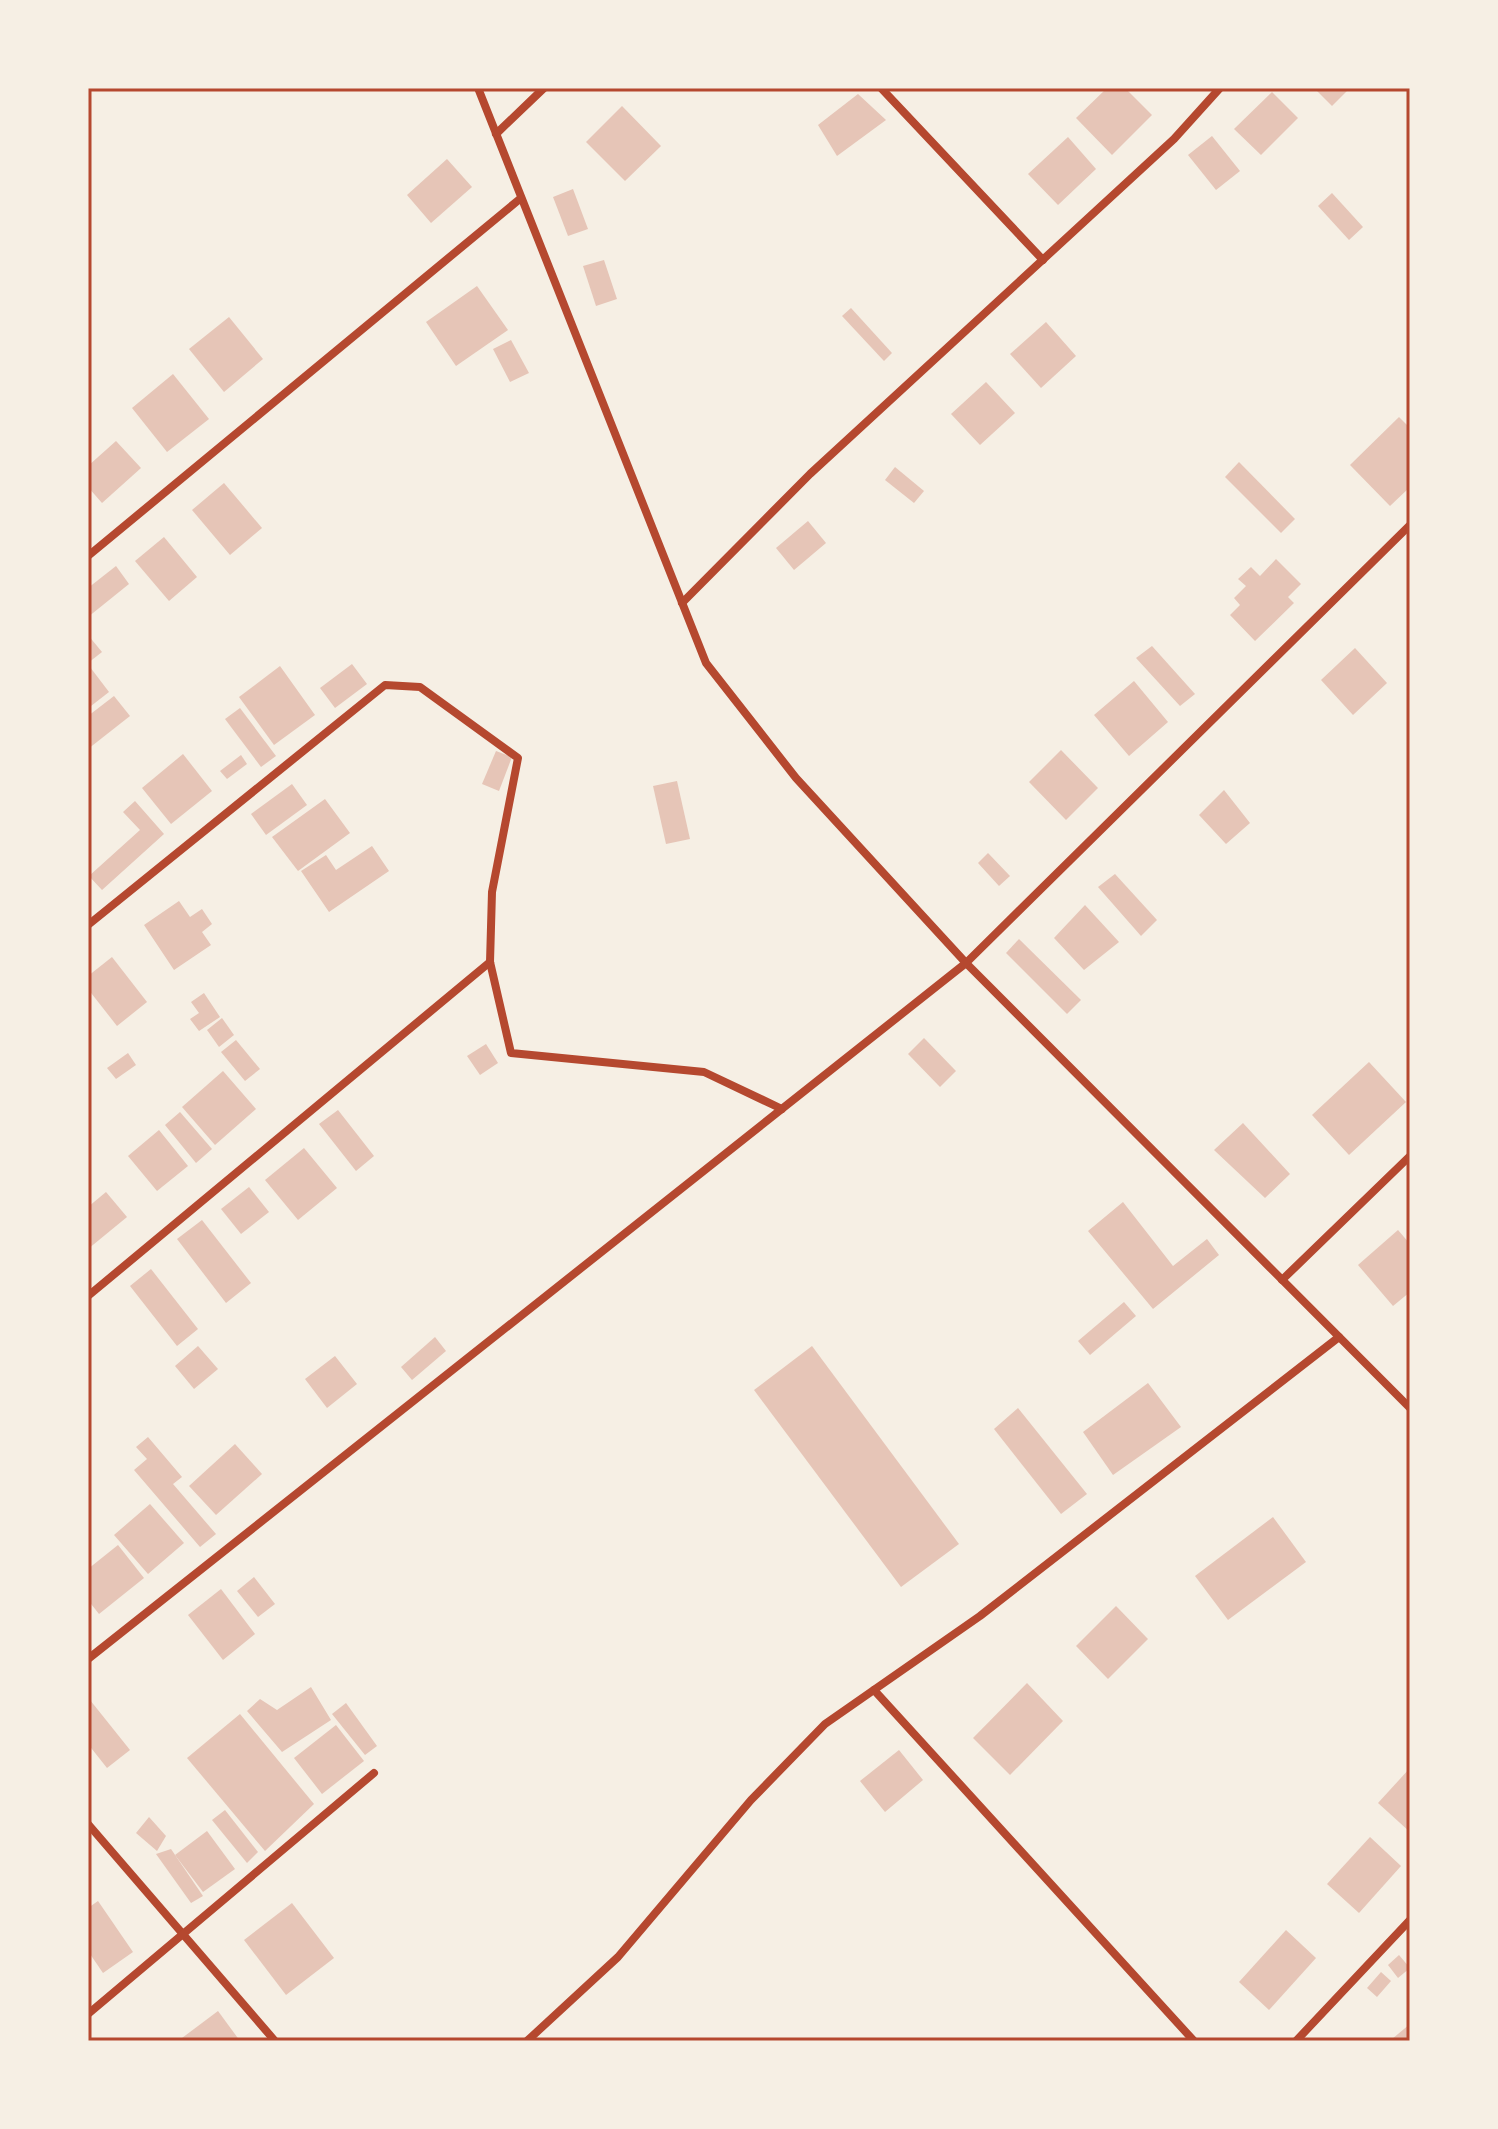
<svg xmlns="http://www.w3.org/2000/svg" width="1498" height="2129" font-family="Inter,sans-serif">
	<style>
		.building { fill: #e6c5b7 }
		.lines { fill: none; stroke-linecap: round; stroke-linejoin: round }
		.minor { stroke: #b5482f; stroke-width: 8 }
		.neatline { fill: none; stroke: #b5482f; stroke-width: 3 }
	</style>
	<rect width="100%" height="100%" fill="#f6efe4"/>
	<g class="building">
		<path d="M1107 88H1125L1152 115 1112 155 1076 118Z"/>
		<path d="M1314 88H1350L1332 106Z"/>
		<path d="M1272 92 1298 118 1261 155 1234 129Z"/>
		<path d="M858 94 886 120 837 156 818 125Z"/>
		<path d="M622 106 661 146 625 181 586 142Z"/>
		<path d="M1212 136 1240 171 1216 190 1188 155Z"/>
		<path d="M1068 137 1096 169 1058 205 1028 174Z"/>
		<path d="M447 159 472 187 431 223 407 195Z"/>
		<path d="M573 189 588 229 568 236 553 197Z"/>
		<path d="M1332 193 1363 227 1349 240 1318 206Z"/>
		<path d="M604 260 617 299 596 306 583 266Z"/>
		<path d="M477 286 508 330 456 366 426 322Z"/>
		<path d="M851 308 892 353 884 361 842 316Z"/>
		<path d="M229 317 263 359 224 392 189 349Z"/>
		<path d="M1046 322 1076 356 1041 388 1010 354Z"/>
		<path d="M511 340 529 373 510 382 493 349Z"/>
		<path d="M173 374 209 419 167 452 132 408Z"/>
		<path d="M986 382 1015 413 980 445 951 414Z"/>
		<path d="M1399 417 1410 428V487L1390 506 1350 465Z"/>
		<path d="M116 441 141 468 102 503 88 487V466Z"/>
		<path d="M1239 462 1295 519 1281 533 1225 477Z"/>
		<path d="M895 467 924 491 914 503 885 480Z"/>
		<path d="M224 483 262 528 230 555 192 510Z"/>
		<path d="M808 521 826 543 794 570 776 548Z"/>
		<path d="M164 537 197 577 169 601 135 561Z"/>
		<path d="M1276 559 1301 584 1288 597 1294 603 1255 641 1230 615 1240 605 1234 598 1246 586 1238 579 1251 567 1260 576Z"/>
		<path d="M116 566 129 584 88 617V588Z"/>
		<path d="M88 635 102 652 88 663Z"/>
		<path d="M1152 646 1195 694 1180 706 1136 658Z"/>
		<path d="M1355 648 1387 683 1353 715 1321 680Z"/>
		<path d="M352 664 367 684 335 708 320 688Z"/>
		<path d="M280 666 315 715 274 745 239 697Z"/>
		<path d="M90 667 109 692 91 706 88 702Z"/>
		<path d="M1134 681 1168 722 1129 756 1094 715Z"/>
		<path d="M114 696 130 716 88 749V716Z"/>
		<path d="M240 708 276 756 261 767 225 719Z"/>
		<path d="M1061 750 1098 788 1066 820 1029 782Z"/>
		<path d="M496 751 512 757 499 791 482 784Z"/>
		<path d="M183 754 212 791 171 824 142 788Z"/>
		<path d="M241 755 247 764 227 779 220 771Z"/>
		<path d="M677 781 690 839 666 844 653 786Z"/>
		<path d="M292 784 307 805 266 835 251 814Z"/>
		<path d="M1224 790 1250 823 1226 844 1199 815Z"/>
		<path d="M325 799 350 833 298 871 272 837Z"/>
		<path d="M135 801 164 834 102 890 89 876 140 830 123 812Z"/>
		<path d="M372 846 389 871 329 912 301 871 326 855 336 870Z"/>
		<path d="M988 853 1010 876 999 886 978 863Z"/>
		<path d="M1115 874 1157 920 1141 936 1098 887Z"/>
		<path d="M179 901 190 917 202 909 212 924 202 932 211 945 174 970 144 925Z"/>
		<path d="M1085 905 1119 942 1084 970 1054 938Z"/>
		<path d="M1019 939 1081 1000 1067 1014 1006 953Z"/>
		<path d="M112 957 147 1002 117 1026 88 989V976Z"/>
		<path d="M204 993 220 1017 199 1031 190 1019 199 1013 191 1002Z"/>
		<path d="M222 1018 234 1035 219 1047 207 1030Z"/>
		<path d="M924 1038 956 1071 940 1087 908 1054Z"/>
		<path d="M236 1040 260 1069 245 1081 221 1052Z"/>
		<path d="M486 1044 498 1063 480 1075 467 1056Z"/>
		<path d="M128 1053 136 1065 116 1079 107 1068Z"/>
		<path d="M1369 1062 1406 1102 1349 1155 1312 1115Z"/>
		<path d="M223 1071 256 1109 215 1145 182 1107Z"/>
		<path d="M338 1110 374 1156 356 1171 319 1124Z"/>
		<path d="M180 1112 212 1149 196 1163 165 1125Z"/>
		<path d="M1243 1123 1290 1174 1265 1198 1214 1150Z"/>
		<path d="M159 1130 188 1166 157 1191 128 1156Z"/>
		<path d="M304 1148 337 1188 298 1220 265 1180Z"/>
		<path d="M249 1187 269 1212 241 1234 221 1209Z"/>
		<path d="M106 1192 127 1217 88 1249V1207Z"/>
		<path d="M1123 1202 1173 1266 1207 1239 1219 1255 1153 1309 1088 1231Z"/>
		<path d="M202 1220 251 1283 226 1303 177 1239Z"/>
		<path d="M1398 1230 1410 1244V1292L1393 1306 1358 1265Z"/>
		<path d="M151 1269 198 1329 177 1346 130 1286Z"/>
		<path d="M1124 1302 1136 1316 1090 1355 1078 1341Z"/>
		<path d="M435 1337 446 1351 412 1380 401 1367Z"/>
		<path d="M198 1346 218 1369 194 1389 175 1366Z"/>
		<path d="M812 1346 959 1544 901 1587 754 1390Z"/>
		<path d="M335 1356 357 1384 327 1408 305 1379Z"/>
		<path d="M1148 1383 1181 1427 1113 1475 1083 1432Z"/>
		<path d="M1018 1408 1087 1494 1061 1514 994 1429Z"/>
		<path d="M148 1437 182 1477 173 1484 216 1534 200 1547 134 1470 147 1459 136 1447Z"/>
		<path d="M235 1444 262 1474 216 1515 189 1486Z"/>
		<path d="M150 1504 184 1543 148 1574 114 1535Z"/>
		<path d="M1273 1517 1306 1562 1228 1620 1195 1576Z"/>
		<path d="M118 1545 144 1578 99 1614 88 1600V1569Z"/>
		<path d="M254 1577 275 1604 258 1617 237 1591Z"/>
		<path d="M221 1589 255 1634 223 1660 188 1615Z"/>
		<path d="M1116 1606 1148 1639 1108 1679 1076 1646Z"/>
		<path d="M1027 1683 1063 1721 1010 1775 973 1738Z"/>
		<path d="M311 1687 331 1720 282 1752 247 1711 260 1699 277 1710Z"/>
		<path d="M90 1700 130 1750 107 1768 88 1744Z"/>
		<path d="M346 1703 377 1746 365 1755 332 1714Z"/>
		<path d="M240 1714 314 1804 265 1851 187 1758Z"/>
		<path d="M336 1725 364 1761 322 1794 294 1758Z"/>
		<path d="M899 1750 923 1780 885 1812 860 1781Z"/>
		<path d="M1410 1768V1832L1378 1803Z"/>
		<path d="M225 1810 258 1852 247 1863 212 1820Z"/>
		<path d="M149 1817 166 1836 157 1851 136 1833Z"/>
		<path d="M207 1831 235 1869 203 1892 175 1855Z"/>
		<path d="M1370 1837 1401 1866 1359 1913 1327 1884Z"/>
		<path d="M171 1849 203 1896 191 1903 156 1854Z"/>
		<path d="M98 1901 133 1952 103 1973 88 1951V1908Z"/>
		<path d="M292 1903 334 1958 286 1995 244 1940Z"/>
		<path d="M1286 1930 1316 1958 1269 2010 1239 1982Z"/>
		<path d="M1399 1955 1410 1968 1398 1978 1388 1965Z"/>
		<path d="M1381 1972 1391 1981 1377 1997 1367 1988Z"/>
		<path d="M218 2011 240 2041H178Z"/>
		<path d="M1410 2024V2041H1394L1392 2039Z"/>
	</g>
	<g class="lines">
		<g class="minor">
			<path d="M478 88 706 663 796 778 966 963 1410 1408"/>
			<path d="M881 88 1043 260"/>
			<path d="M496 134 544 88"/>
			<path d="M88 556 521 198"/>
			<path d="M682 603 810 474 1174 139 1220 88"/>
			<path d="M88 925 385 685 420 687 518 758 492 892 490 962 511 1053 704 1072 782 1109"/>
			<path d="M1282 1280 1410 1156"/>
			<path d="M88 1296 490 962"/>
			<path d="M88 1659 966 963 1410 525"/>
			<path d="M874 1690 1194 2041"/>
			<path d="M88 1824 275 2041"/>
			<path d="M88 2014 374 1773"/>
			<path d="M527 2041 618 1957 751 1800 825 1724 980 1616 1339 1337"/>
			<path d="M1296 2041 1410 1920"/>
		</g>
	</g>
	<rect width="1498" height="2129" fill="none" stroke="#f6efe4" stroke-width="180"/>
	<rect x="90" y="90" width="1318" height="1949" class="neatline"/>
</svg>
